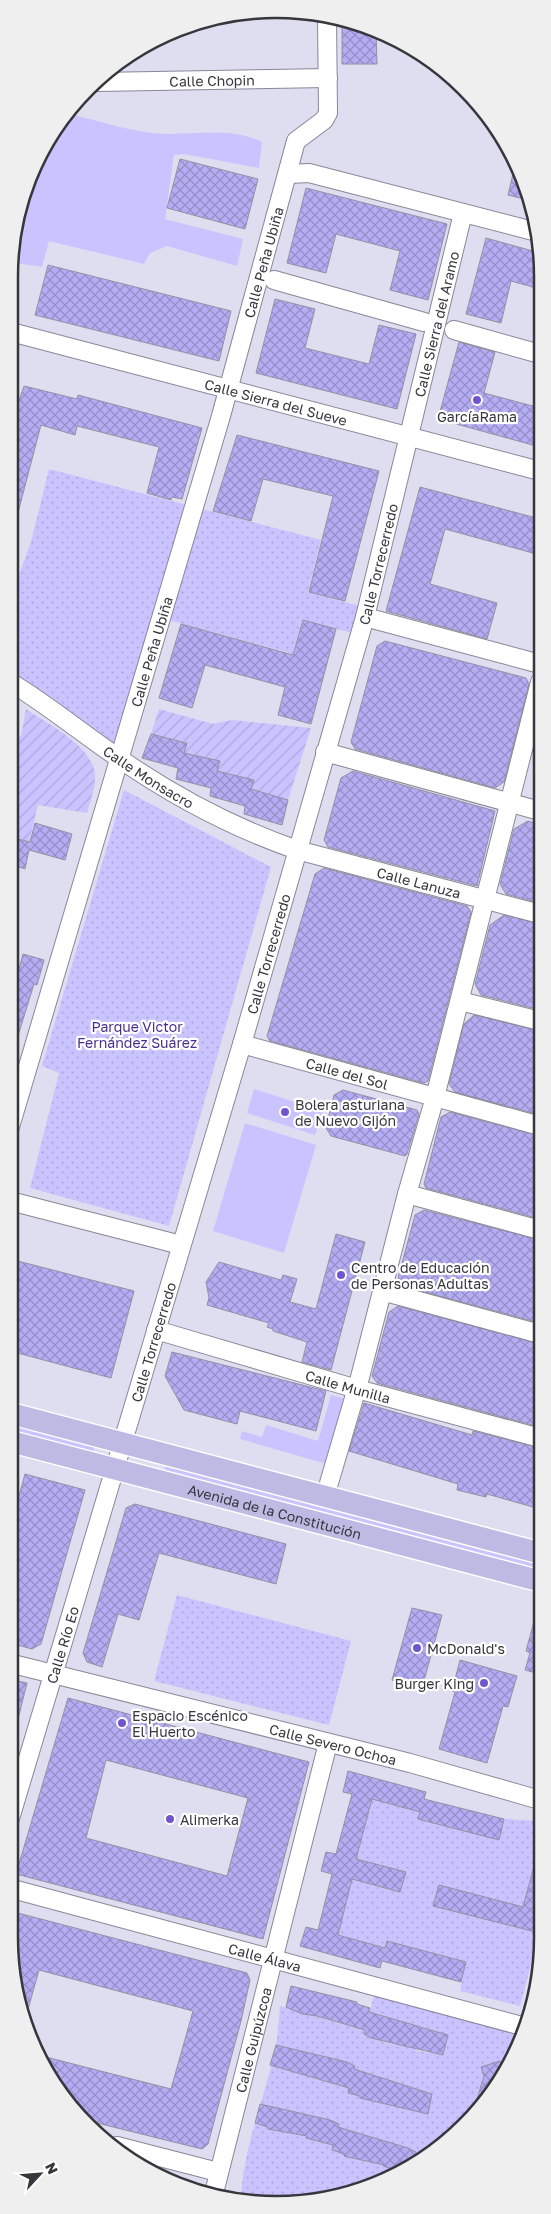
<svg xmlns="http://www.w3.org/2000/svg" width="551" height="2214" font-family="'Golos Text',sans-serif">
	<style>
		.grass { fill: #c9c3ff }
		.park { fill: url(#park-dots) }
		.garden { fill: url(#garden-furrows) }
		.building { fill: url(#building-cross-hatch); stroke: #9291a2; fill-rule: evenodd }
		.lines { fill: none; stroke-linecap: round; stroke-linejoin: round }
		.minor-casing { stroke: #898798; stroke-width: 20 }
		.major-casing { stroke: #fff; stroke-width: 24 }
		.minor { stroke: #fff; stroke-width: 18 }
		.major { stroke: #bfbae3; stroke-width: 21 }
		.poi-dot { fill: #7055cf; stroke: #fff; stroke-width: 2 }
		.labels { text-anchor: middle; dominant-baseline: central; stroke-width: 4.5; stroke-linejoin: round; paint-order: stroke }
		.street-label { font-size: 14px; fill: #36363d; stroke: #fff }
		.poi-label { font-size: 14px; fill: #36363d; stroke: #fff; text-anchor: start }
		.park-label { font-size: 14px; fill: #482e93; stroke: #fff }
		.rim { fill: none; stroke: #36363d; stroke-width: 2.5 }
	</style>
	<defs>
		<pattern id="park-dots" width="8" height="8" patternUnits="userSpaceOnUse" patternTransform="scale(1.25)"><rect width="8" height="8" fill="#c9c3ff"/><path d="M2 2h.1M6 6h.1" fill="none" stroke="#ada8db" stroke-width="1.8" stroke-linecap="round"/></pattern>
		<pattern id="garden-furrows" width="10" height="10" patternUnits="userSpaceOnUse" patternTransform="scale(1.25)"><rect width="10" height="10" fill="#c9c3ff"/><path d="M-1 1l2-2M0 10L10 0M9 11l2-2" fill="none" stroke="#ada8db"/></pattern>
		<pattern id="building-cross-hatch" width="8" height="8" patternUnits="userSpaceOnUse" patternTransform="scale(1.25)"><rect width="8" height="8" fill="#b5adf4"/><path d="M0 0l8 8M0 8l8-8" fill="none" stroke="#948ec7"/></pattern>
	</defs>
	<rect width="100%" height="100%" fill="#dfdef0"/>
	<g class="grass">
		<path d="M69 114C96 120 125 130 152 133 189 137 227 125 262 142L259 168 184 154 174 155 165 219 243 239 237 266 167 246 150 253 144 264 49 241 42 267 11 262V240L45 142Z"/>
		<path d="M254 1089 323 1111 315 1135 247 1113Z"/>
		<path d="M245 1123 316 1145 284 1253 213 1231Z"/>
		<path d="M331 1395 349 1400 330 1465 240 1439 242 1431 262 1437 266 1425 318 1441Z"/>
		<path d="M9 1420 95 1444 93 1453 9 1433Z"/>
		<path d="M167 1463 540 1562V1572L163 1474Z"/>
	</g>
	<g class="park">
		<path d="M49 469 321 540 308 592 367 608 360 635 302 620 293 654 161 618 119 758 10 681 11 596 31 542Z"/>
		<path d="M124 790 271 867 169 1226 30 1188 59 1073 42 1066Z"/>
		<path d="M177 1595 351 1641 329 1725 154 1681Z"/>
		<path d="M371 1799 420 1812 418 1819 499 1839 504 1819 540 1821V1844L523 1907 540 1931 520 2006 460 1991 466 1962 388 1941 385 1948 338 1935 351 1879 400 1892 406 1873 355 1859Z"/>
		<path d="M376 1988 522 2026 507 2072 438 2150 345 2196 265 2204 264 2199H241C243 2146 266 2096 276 2045 278 2032 279 2019 280 2006L345 2025 365 2027 364 2034 386 2043 411 2047 418 2051 444 2055 447 2035 421 2026 420 2028 382 2016 369 2014Z"/>
	</g>
	<g class="garden">
		<path d="M26 709C48 724 93 746 95 775 96 787 90 802 87 813L38 805 29 842 10 837V734L21 736Z"/>
		<path d="M159 709 213 724 232 720 311 728 288 800 251 789 253 780 217 771 220 761 184 753 187 742 151 734Z"/>
	</g>
	<g class="building">
		<path d="M342 21 376 31 377 64H342Z"/>
		<path d="M180 159 258 179 245 229 167 208Z"/>
		<path d="M516 161 522 182 528 200 508 195Z"/>
		<path d="M306 188 447 224 428 300 390 290 400 251 336 234 326 273 287 263Z"/>
		<path d="M486 238 540 253V289L511 281 501 323 466 314Z"/>
		<path d="M48 265 231 311 219 361 35 315Z"/>
		<path d="M275 299 315 309 305 348 369 364 379 325 416 334 397 409 256 373Z"/>
		<path d="M459 342 495 352 484 393 540 408V447L438 419Z"/>
		<path d="M24 386 77 399 78 395 202 428 182 499 172 497 171 500 147 493 159 447 77 426 75 435 41 425 15 524 11 523V424Z"/>
		<path d="M237 435 379 471 345 601 309 592 333 496 263 479 251 521 213 511Z"/>
		<path d="M420 487 540 519V555L445 529 430 584 497 603 487 639 386 611Z"/>
		<path d="M303 620 336 629 311 724 278 715 285 687 205 665 192 708 159 698 181 624 293 655Z"/>
		<path d="M385 641 526 678 529 684 504 782 495 788 355 749 351 742 377 646Z"/>
		<path d="M151 734 187 743 184 753 220 761 217 771 254 780 251 789 288 800 282 825 244 814 245 806 210 796 211 788 176 779 178 768 142 758Z"/>
		<path d="M353 771 495 811 477 886 328 847 324 840 341 778Z"/>
		<path d="M528 821 540 825V903L506 894 500 884 514 829Z"/>
		<path d="M35 823 72 834 65 860 29 850 25 869 10 864V837L30 842Z"/>
		<path d="M324 868 467 906 471 912 428 1081 424 1083 270 1041 267 1036 315 874Z"/>
		<path d="M504 915 540 924V1010L481 995 475 984 490 925Z"/>
		<path d="M23 954 44 960 37 985 34 984 13 1052H10V967L19 969Z"/>
		<path d="M474 1015 540 1031V1115L455 1092 449 1084 464 1024Z"/>
		<path d="M343 1090 417 1110 419 1114 407 1154 405 1156 331 1136 326 1128 327 1123 334 1095Z"/>
		<path d="M450 1112 540 1136V1219L426 1188 424 1184 441 1117Z"/>
		<path d="M424 1210 540 1240V1323L402 1286 398 1278 415 1215Z"/>
		<path d="M336 1234 365 1242 331 1370 302 1362 307 1342 273 1331V1329L267 1327 269 1323 207 1305 209 1298 206 1282 219 1262 281 1280 283 1275 297 1279 290 1302 316 1309Z"/>
		<path d="M10 1259 134 1291 111 1378 10 1351Z"/>
		<path d="M398 1306 540 1344V1427L377 1383 372 1376 389 1312Z"/>
		<path d="M172 1352 326 1391 316 1431 240 1411 237 1424 184 1410 165 1376Z"/>
		<path d="M364 1403 472 1435 473 1431 540 1448V1509L487 1494 486 1497 457 1490 458 1484 349 1451Z"/>
		<path d="M25 1474 85 1490 41 1644 32 1649 10 1643 17 1624 9 1622V1533Z"/>
		<path d="M135 1504 286 1544 276 1584 159 1553 139 1620 118 1614 102 1667 87 1662 83 1653 126 1508Z"/>
		<path d="M412 1608 442 1615 422 1688 392 1680Z"/>
		<path d="M536 1614 540 1615V1674L525 1670 530 1653 526 1651Z"/>
		<path d="M460 1660 517 1676 508 1707 503 1706 487 1763 439 1749 455 1692 452 1691Z"/>
		<path d="M9 1679 27 1683 14 1735H9Z"/>
		<path d="M68 1698 309 1762 263 1939 16 1874ZM106 1760 248 1798 227 1876 86 1838Z"/>
		<path d="M348 1771 426 1792 424 1799 504 1819 499 1840 418 1819 420 1812 372 1799 356 1859 406 1872 400 1892 352 1879 338 1935 385 1948 387 1941 466 1962 461 1982 382 1961 380 1968 300 1946 306 1927 318 1930 332 1874 321 1871 326 1852 336 1854 352 1794 343 1792Z"/>
		<path d="M536 1859 540 1860V1933L433 1906 439 1885 523 1907Z"/>
		<path d="M14 1912 247 1973 250 1980 241 2021 208 2144 202 2149 81 2119 75 2115 38 2055 171 2089 193 2011 39 1970 25 2020 9 1938V1915Z"/>
		<path d="M291 1986 357 2002V2004L370 2008 369 2012 448 2035 443 2055 371 2038 364 2034 365 2030 317 2016 302 2014 286 2007Z"/>
		<path d="M276 2045 347 2062 355 2066 354 2069 432 2094 428 2114 360 2098V2096L348 2093 349 2088 270 2065Z"/>
		<path d="M500 2061 504 2075 474 2109 484 2076 481 2067Z"/>
		<path d="M260 2104 330 2120 339 2124 338 2127 408 2148 416 2152 414 2162 397 2170 383 2166 384 2165 344 2156V2154L332 2150 333 2145 306 2138 307 2136 268 2129V2127L255 2123Z"/>
	</g>
	<g class="lines">
		<g class="minor-casing">
			<g id="minor">
				<path id="s1" d="M97 82 328 78"/>
				<path d="M289 174 309 173 537 232"/>
				<path d="M274 280 424 322"/>
				<path d="M454 330 540 354"/>
				<path id="s2" d="M11 332 540 471"/>
				<path d="M365 617 540 664"/>
				<path id="s3" d="M10 682C48 705 83 734 120 759 175 797 234 828 297 850L540 914"/>
				<path d="M325 752 540 811"/>
				<path d="M460 1001 540 1021"/>
				<path id="s4" d="M242 1044 540 1126"/>
				<path id="s5" d="M10 1127 221 416 296 141 324 120 328 113 327 16"/>
				<path d="M407 1194 540 1230"/>
				<path d="M10 1201 181 1245"/>
				<path d="M382 1291 540 1334"/>
				<path id="s6" d="M156 1330 357 1389 540 1438"/>
				<path d="M357 1389 407 1194 435 1097 540 682"/>
				<path d="M329 1483 354 1398"/>
				<path id="s7" d="M9 1663 410 1763 540 1800"/>
				<path id="s8" d="M9 1822 242 1044 365 617 463 213"/>
				<path id="s9" d="M9 1888 522 2026"/>
				<path d="M117 2146 218 2172"/>
				<path id="s10" d="M214 2193 328 1743"/>
			</g>
		</g>
		<g class="major-casing">
			<g id="major">
				<path d="M9 1413 540 1553"/>
				<path id="s11" d="M9 1441 540 1581"/>
			</g>
		</g>
		<use href="#minor" class="minor"/>
		<use href="#major" class="major"/>
	</g>
	<g class="poi-dot">
		<circle cx="477" cy="400" r="5"/>
		<circle cx="285" cy="1112" r="5"/>
		<circle cx="341" cy="1275" r="5"/>
		<circle cx="417" cy="1648" r="5"/>
		<circle cx="484" cy="1683" r="5"/>
		<circle cx="122" cy="1723" r="5"/>
		<circle cx="170" cy="1819" r="5"/>
	</g>
	<g class="labels">
		<g class="street-label">
			<text stroke="none"><textPath href="#s1" startOffset="115">Calle Chopin</textPath></text>
			<text stroke="none"><textPath href="#s5" startOffset="901">Calle Peña Ubiña</textPath></text>
			<text stroke="none"><textPath href="#s8" startOffset="1558">Calle Sierra del Aramo</textPath></text>
			<text stroke="none"><textPath href="#s2" startOffset="274">Calle Sierra del Sueve</textPath></text>
			<text stroke="none"><textPath href="#s8" startOffset="1311">Calle Torrecerredo</textPath></text>
			<text stroke="none"><textPath href="#s5" startOffset="496">Calle Peña Ubiña</textPath></text>
			<text stroke="none"><textPath href="#s3" startOffset="168">Calle Monsacro</textPath></text>
			<text stroke="none"><textPath href="#s3" startOffset="460">Calle Lanuza</textPath></text>
			<text stroke="none"><textPath href="#s8" startOffset="906">Calle Torrecerredo</textPath></text>
			<text stroke="none"><textPath href="#s4" startOffset="109">Calle del Sol</textPath></text>
			<text stroke="none"><textPath href="#s8" startOffset="501">Calle Torrecerredo</textPath></text>
			<text stroke="none"><textPath href="#s6" startOffset="200">Calle Munilla</textPath></text>
			<text stroke="none"><textPath href="#s11" startOffset="275">Avenida de la Constitución</textPath></text>
			<text stroke="none"><textPath href="#s8" startOffset="185">Calle Río Eo</textPath></text>
			<text stroke="none"><textPath href="#s7" startOffset="334">Calle Severo Ochoa</textPath></text>
			<text stroke="none"><textPath href="#s9" startOffset="265">Calle Álava</textPath></text>
			<text stroke="none"><textPath href="#s10" startOffset="158">Calle Guipúzcoa</textPath></text>
		</g>
		<g class="poi-label">
			<text x="477" y="416" text-anchor="middle">GarcíaRama</text>
			<text x="295" y="1104">Bolera asturiana<tspan x="295" dy="16">de Nuevo Gijón</tspan></text>
			<text x="351" y="1267">Centro de Educación<tspan x="351" dy="16">de Personas Adultas</tspan></text>
			<text x="427" y="1648">McDonald's</text>
			<text x="474" y="1683" text-anchor="end">Burger King</text>
			<text x="132" y="1715">Espacio Escénico<tspan x="132" dy="16">El Huerto</tspan></text>
			<text x="180" y="1819">Alimerka</text>
		</g>
		<g class="park-label">
			<text x="137" y="1026">Parque Victor<tspan x="137" dy="16">Fernández Suárez</tspan></text>
		</g>
	</g>
	<path d="M0 0H551V2214H0ZM276 18H276A258 258 0 0 1 534 276V1938A258 258 0 0 1 276 2196H276A258 258 0 0 1 18 1938V276A258 258 0 0 1 276 18Z" fill="#efefef" fill-rule="evenodd"/>
	<path class="rim" d="M276 18H276A258 258 0 0 1 534 276V1938A258 258 0 0 1 276 2196H276A258 258 0 0 1 18 1938V276A258 258 0 0 1 276 18Z"/>
	<g transform="translate(40 2174) rotate(64)" stroke="#ffffff" stroke-width="4" paint-order="stroke">
	<path d="M0-4L9 19L0 12L-9 19Z" fill="#36363d"/>
	<text y="-8" font-size="14" font-weight="bold" text-anchor="middle" fill="#36363d">N</text>
	</g>
</svg>
